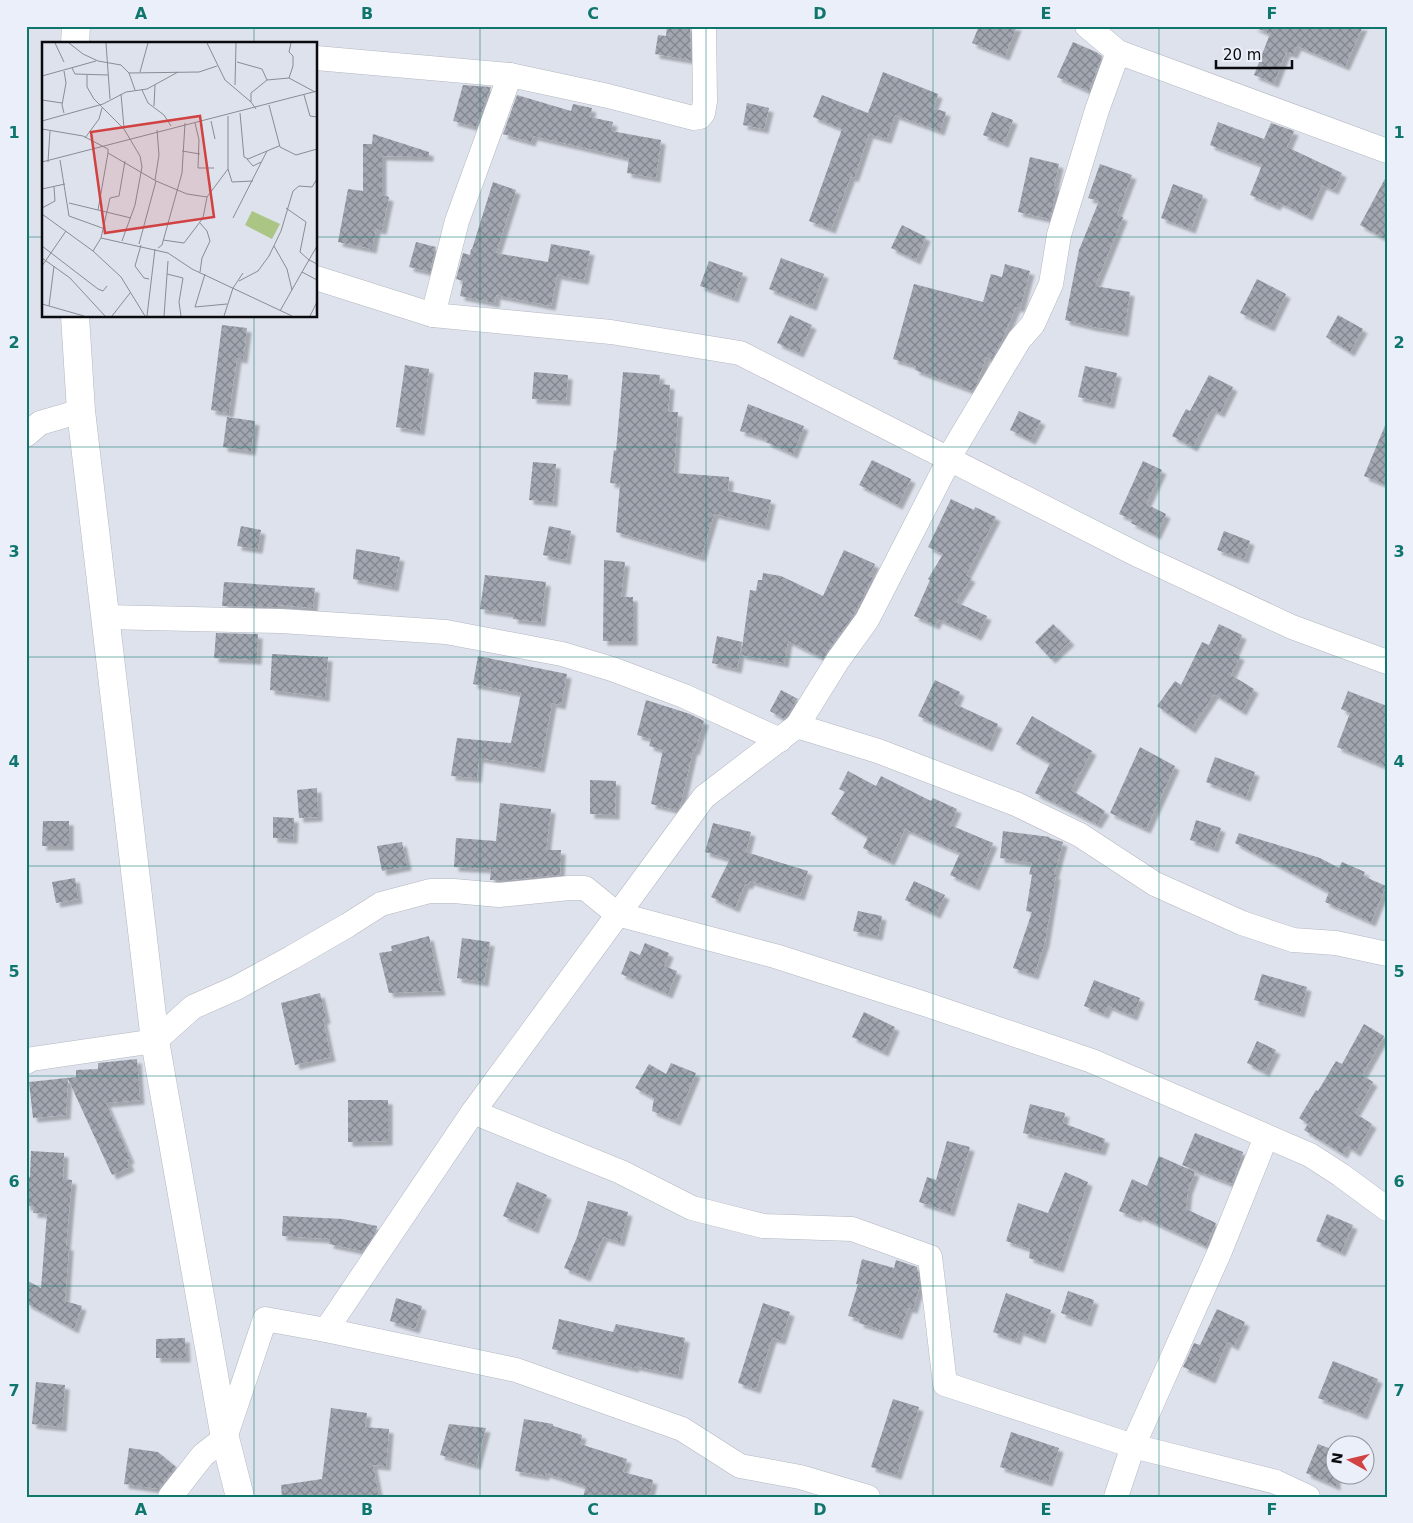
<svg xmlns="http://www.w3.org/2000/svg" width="1413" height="1523" font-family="'DejaVu Sans',sans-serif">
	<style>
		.building { fill: url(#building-cross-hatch); filter: url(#shadow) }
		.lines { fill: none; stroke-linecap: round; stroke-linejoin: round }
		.minor-casing { stroke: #b3b7c1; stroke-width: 25 }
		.tertiary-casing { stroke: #b3b7c1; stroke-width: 29 }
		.minor { stroke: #fff; stroke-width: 24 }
		.tertiary { stroke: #fff; stroke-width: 28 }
		.grid { fill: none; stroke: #0f766e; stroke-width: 1; stroke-opacity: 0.55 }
		.inset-road { fill: none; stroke: #898c93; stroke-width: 1 }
		.view { fill: #d14243; fill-opacity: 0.15; stroke: #d14243; stroke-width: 2.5 }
		.inset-edge { fill: none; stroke: #0a0b0e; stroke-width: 2.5 }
		.neatline { fill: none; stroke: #0f766e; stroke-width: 2 }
		.grid-label { font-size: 16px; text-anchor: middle; font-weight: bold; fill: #0f766e }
	</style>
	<defs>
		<pattern id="building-cross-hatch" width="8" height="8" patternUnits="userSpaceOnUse" patternTransform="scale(1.25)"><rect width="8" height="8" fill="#a2a6b0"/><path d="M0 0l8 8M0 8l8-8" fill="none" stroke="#82858e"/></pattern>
		<filter id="shadow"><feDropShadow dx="4.5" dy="4.5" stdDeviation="1" flood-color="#0004"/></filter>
	</defs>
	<rect width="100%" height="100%" fill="#dee2ec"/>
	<g class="building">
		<path d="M667 26H690L691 60 655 54 658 35 666 36Z"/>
		<path d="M979 26H1017L1005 56 972 43Z"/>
		<path d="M1252 26H1363L1345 66 1297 46 1293 54 1286 52 1274 83 1254 75 1270 34Z"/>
		<path d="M1073 42 1096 52 1102 56 1089 91 1057 77Z"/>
		<path d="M883 72 938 94 933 108 946 112 940 131 895 115 887 139 869 134 854 178 851 176 831 229 809 221 842 129 813 117 822 95 868 113Z"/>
		<path d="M463 85 491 87 476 127 453 121Z"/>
		<path d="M517 95 571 111 573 104 592 108 590 117 613 122 611 131 661 140 656 178 627 173 629 158 533 136 531 142 503 134Z"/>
		<path d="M747 103 769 108 764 129 743 125Z"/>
		<path d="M992 112 1013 120 1004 143 983 135Z"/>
		<path d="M1218 122 1264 139 1271 123 1294 131 1287 147 1342 173 1334 190 1322 185 1308 216 1278 202 1276 206 1250 195 1262 165 1210 145Z"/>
		<path d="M373 134 429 152V157L382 156V195L389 197 382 230 376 229 372 249 338 242 348 189 363 191V144H372Z"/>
		<path d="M1030 157 1059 164 1054 186 1057 187 1050 219 1018 212Z"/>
		<path d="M1100 164 1132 175 1117 214 1123 217 1095 286 1130 292 1124 332 1094 327 1065 320 1079 250 1099 201 1088 198Z"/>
		<path d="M1387 175V240L1360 225Z"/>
		<path d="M493 182 516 190 496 253 548 262 551 244 590 251 584 280 557 275 551 306 496 295 495 303 460 296 463 281 456 279 463 253 470 255 471 249H472Z"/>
		<path d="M1173 184 1203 195 1191 229 1161 218Z"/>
		<path d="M902 225 926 237 916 260 891 248Z"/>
		<path d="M416 242 436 247 430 272 409 267Z"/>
		<path d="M781 258 824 274 812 306 769 289Z"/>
		<path d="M709 261 743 273 734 298 700 286Z"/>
		<path d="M1005 264 1030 271 1020 308 1016 307 999 347 992 359 986 357 977 383 973 391 915 370 916 366 893 359 914 284 983 302 991 274 1002 277Z"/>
		<path d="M1257 279 1286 294 1270 327 1240 313Z"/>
		<path d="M790 315 812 325 799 353 777 343Z"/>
		<path d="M1338 315 1363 329 1350 352 1326 337Z"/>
		<path d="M222 325 247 328 243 359 237 358 229 413 211 410Z"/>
		<path d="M405 365 429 369 420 431 396 427Z"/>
		<path d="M1085 366 1117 373 1110 404 1078 397Z"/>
		<path d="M534 372 568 375 566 401 532 399Z"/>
		<path d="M623 372 660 375 659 384 670 385 668 412H678L674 473 729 477 728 491 771 500 765 526 714 514 701 557 616 532 620 484 610 483 614 450 616 451Z"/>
		<path d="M1209 375 1233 387 1220 413 1212 409 1193 447 1172 436 1186 409 1190 411Z"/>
		<path d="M748 404 804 426 793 454 766 442 767 439 740 431Z"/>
		<path d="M1019 411 1041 421 1031 440 1010 430Z"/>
		<path d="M227 417 255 421 251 451 223 447Z"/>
		<path d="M1386 423H1387V485L1364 476Z"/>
		<path d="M872 460 911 479 898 505 859 485Z"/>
		<path d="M1143 461 1162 470 1146 504 1166 514 1156 535 1131 523 1133 520 1119 514Z"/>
		<path d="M533 462 556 464 553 502 529 500Z"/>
		<path d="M951 499 974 510 975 507 996 517 966 575 971 578 956 602 987 616 977 636 938 619 935 625 914 616 930 580 928 579 943 554 928 547Z"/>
		<path d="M241 526 261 530 258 549 237 546Z"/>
		<path d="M549 526 571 531 566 560 543 555Z"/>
		<path d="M1224 531 1250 541 1244 559 1217 550Z"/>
		<path d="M356 549 400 557 394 587 353 579Z"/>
		<path d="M844 550 875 564 869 576 873 577 855 613 823 658 788 641 784 663 741 655 750 590 756 591 758 580H762L763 573 781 576 823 596Z"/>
		<path d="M604 560 625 562 621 597H633V641H603Z"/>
		<path d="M485 575 546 582 541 622 513 619 514 614 480 609Z"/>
		<path d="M224 582 315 588 313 608 278 605V607L222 606Z"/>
		<path d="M1053 624 1070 641 1051 659 1035 642Z"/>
		<path d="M1219 624 1242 635 1234 653 1240 656 1231 675 1254 689 1242 711 1214 694 1191 729 1157 706 1175 681 1181 685 1202 642 1209 645Z"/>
		<path d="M216 633 258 634 257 660 214 658Z"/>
		<path d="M717 636 742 642 737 669 712 663Z"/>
		<path d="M272 654 328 657 325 697 270 690Z"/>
		<path d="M478 656 567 674 561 705 552 703 540 768 479 758 477 778 451 776 457 738 511 743 521 693 473 684Z"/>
		<path d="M935 680 960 692 955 704 998 724 988 747 918 716Z"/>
		<path d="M781 690 798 699 784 719 770 711Z"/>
		<path d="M1348 691 1387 706V767L1337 747 1350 713 1341 709Z"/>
		<path d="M646 700 690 714 704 721 695 751 693 750 680 807 677 810 651 804 663 750 649 746 651 739 637 735Z"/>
		<path d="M1032 716 1092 751 1071 790 1105 811 1097 824 1035 793 1050 763 1016 744Z"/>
		<path d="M1140 747 1175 766 1146 829 1110 813Z"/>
		<path d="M1215 757 1255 772 1246 797 1206 782Z"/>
		<path d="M848 771 876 786 881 776 931 801 933 798 957 809 950 825 993 843 975 886 950 875 960 853 905 829 890 861 863 848 868 837 831 814 845 792 839 789Z"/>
		<path d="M590 780 616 781 615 815 590 814Z"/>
		<path d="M317 788 318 817 299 818 297 790Z"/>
		<path d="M500 803 551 809 546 850H561L560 875 508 880H490L491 869 454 867 456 838 496 841Z"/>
		<path d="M273 817 294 818 293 839 273 838Z"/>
		<path d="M1196 820 1221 828 1214 848 1190 840Z"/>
		<path d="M43 821H69V846H42Z"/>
		<path d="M713 823 751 832 746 852 808 871 800 896 750 881 748 885 745 884 735 908 711 897 730 859 705 852Z"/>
		<path d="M1003 831 1050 837 1049 838 1063 842 1054 875H1056L1045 942 1034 975 1013 968 1032 912 1026 911 1032 875 1029 874 1032 863 1000 858Z"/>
		<path d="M1239 833 1320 858 1339 868 1342 862 1365 872 1363 876 1386 886 1371 922 1325 902 1329 892 1235 843Z"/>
		<path d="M402 842 407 866 382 871 377 846Z"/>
		<path d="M75 878 78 899 56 903 52 882Z"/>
		<path d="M914 881 945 895 936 914 905 900Z"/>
		<path d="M858 911 882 916 878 936 853 931Z"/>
		<path d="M429 936 441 991 389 993 379 953 392 951 391 946Z"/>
		<path d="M462 938 490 942 484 982 457 978Z"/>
		<path d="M645 943 669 953 664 966 677 971 668 994 621 974 630 951 640 955Z"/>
		<path d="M1262 974 1307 987 1300 1013 1254 1000Z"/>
		<path d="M1094 980 1140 998 1133 1016 1108 1006 1104 1014 1084 1006Z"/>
		<path d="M320 993 326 1019 323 1020 331 1057 295 1065 281 1003Z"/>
		<path d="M864 1012 895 1027 884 1052 852 1037Z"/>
		<path d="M1364 1024 1384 1036 1362 1075 1373 1082 1355 1113 1372 1124 1356 1152 1347 1146 1343 1154 1304 1130 1308 1124 1299 1118 1316 1090 1318 1091 1336 1061 1342 1064Z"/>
		<path d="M1257 1041 1276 1050 1265 1072 1247 1063Z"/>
		<path d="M137 1059 140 1100 106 1103 130 1159 127 1160 130 1167 112 1175 68 1079 66 1115 33 1118 29 1082 76 1077V1070L98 1069V1063Z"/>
		<path d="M671 1063 696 1073 676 1121 652 1111 654 1098 635 1088 649 1064 666 1074Z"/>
		<path d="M348 1100H388V1141L348 1142Z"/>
		<path d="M1030 1104 1065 1113 1063 1123 1105 1139 1101 1151 1023 1133Z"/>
		<path d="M1195 1133 1243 1152 1232 1184 1182 1165Z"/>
		<path d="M947 1141 970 1147 950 1212 919 1202 927 1177 936 1180Z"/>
		<path d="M31 1151 64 1153 63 1179 72 1180 66 1246H69L65 1301 82 1306 74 1329 26 1303V1280L41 1288 47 1214 33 1213 34 1206H26V1176L30 1177Z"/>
		<path d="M1159 1156 1195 1172 1188 1190 1186 1209 1216 1223 1206 1246 1138 1215 1137 1218 1119 1211 1132 1179 1147 1186Z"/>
		<path d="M1065 1172 1088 1182 1059 1268 1029 1258 1030 1249 1006 1241 1018 1203 1048 1213Z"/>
		<path d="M517 1182 547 1195 534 1229 503 1216Z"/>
		<path d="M588 1201 628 1212 620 1242 603 1237 586 1277 564 1268 577 1237Z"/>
		<path d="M1327 1214 1353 1225 1341 1252 1316 1241Z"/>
		<path d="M283 1216 343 1219 377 1226 376 1232 363 1251 329 1244 330 1239 282 1236Z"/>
		<path d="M862 1259 894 1268 896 1260 917 1267 920 1285 913 1309 908 1308 898 1335 859 1323 860 1319 848 1316 858 1284H856Z"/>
		<path d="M1068 1291 1094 1300 1087 1322 1061 1313Z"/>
		<path d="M1006 1293 1051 1310 1041 1339 1019 1331 1016 1340 993 1332Z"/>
		<path d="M396 1298 422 1306 415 1329 390 1321Z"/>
		<path d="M763 1303 790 1312 781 1340 772 1338 756 1389 738 1383Z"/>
		<path d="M1217 1309 1245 1322 1234 1346 1227 1342 1211 1379 1183 1367 1194 1343 1200 1345Z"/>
		<path d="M559 1319 613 1332 616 1324 685 1338 678 1375 635 1366 634 1368 552 1349Z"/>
		<path d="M185 1338 186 1358H156V1339Z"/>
		<path d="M1333 1361 1378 1379 1363 1415 1342 1406V1407L1318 1398Z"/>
		<path d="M36 1382 65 1385 62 1427 32 1424Z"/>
		<path d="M893 1399 919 1407 897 1475 871 1467Z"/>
		<path d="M331 1408 367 1413 365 1427 389 1429 386 1466 373 1465 379 1497H282L281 1485 322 1479Z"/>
		<path d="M524 1419 553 1424V1426L582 1435 580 1444 627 1459 623 1472 653 1480 649 1497H583L586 1486 545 1473V1476L515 1471Z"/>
		<path d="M449 1424 486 1428 476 1465 440 1455Z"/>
		<path d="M1011 1432 1059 1448 1048 1482 1000 1467Z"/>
		<path d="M1318 1444 1336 1451V1486L1306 1473Z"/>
		<path d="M129 1448 158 1452 176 1467 159 1489 124 1484Z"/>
	</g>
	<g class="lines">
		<g class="minor-casing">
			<g id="minor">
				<path d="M1087 26 1118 52"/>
				<path d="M316 58 510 75 608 96 693 118 700 117 703 113 705 101 704 26"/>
				<path d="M316 278 433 315 611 332 740 353 1140 556 1292 627 1387 662"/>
				<path d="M433 315 457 221 510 75"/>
				<path d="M26 435 40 423 81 411"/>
				<path d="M105 617 281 621 446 632 562 654 612 669 684 696 780 740"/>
				<path d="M797 726 838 660 867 620 949 460 948 459 1019 340 1033 324 1051 284 1059 235 1097 110 1118 52 1387 151"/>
				<path d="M26 1062 32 1059 155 1041 193 1007 236 988 291 958 348 925 381 904 430 891H454L499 895 569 888H585L617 914 775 956 928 1005 1092 1061 1310 1155 1341 1175 1387 1209"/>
				<path d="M473 1112 621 1172 692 1208 763 1226 852 1229 930 1257 945 1384 1133 1446 1276 1482 1308 1497"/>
				<path d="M326 1330 516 1370 682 1429 740 1466 800 1477 868 1497"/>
				<path d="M170 1497 203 1455 225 1438 265 1319 326 1330 473 1112 704 797 797 726 878 751 1016 804 1080 835 1155 884 1242 923 1293 940 1336 943 1387 954"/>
				<path d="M1116 1497 1133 1446 1220 1251 1266 1137"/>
			</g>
		</g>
		<g class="tertiary-casing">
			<g id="tertiary">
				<path d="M75 44 76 26"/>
				<path d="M75 316 81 411 155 1041 225 1438 240 1497"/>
			</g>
		</g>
		<use href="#minor" class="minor"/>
		<use href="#tertiary" class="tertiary"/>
	</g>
	<path class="grid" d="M254 26V44M480 26V1497M706 26V1497M933 26V1497M1159 26V1497M26 237H44M316 237H1387M254 316V1497M26 447H1387M26 657H1387M26 866H1387M26 1076H1387M26 1286H1387"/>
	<g transform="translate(42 42)">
		<rect width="275" height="275" fill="#dee2ec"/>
		<path d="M210 169 238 182 230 197 203 183Z" fill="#abc585"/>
		<path class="inset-road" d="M13 1 22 20M27 1 41 12 56 19 79 23 87 31 157 30 175 24M64 1 68 57M165 1 183 38 209 60M195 20 220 27 225 38M30 26 33 32 66 33M22 29 24 41 20 63 22 71M98 30 106 1M87 31 93 48M45 33V45L52 57 82 87 98 114 100 125 93 163 80 199M0 34 54 19M247 36 251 24V14L247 10 249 1M193 43 194 1M100 48 106 61 122 73 129 84M79 52 82 86M262 53 268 74 275 75M0 58 20 61M227 63 238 105 254 113 275 107M112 64 113 43M214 67 209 60V51L225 38 247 36 273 50M198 71 202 115 206 117 225 109M0 79 61 62 84 50 105 47 136 30M169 79 173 97M153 81 157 98 156 126H172M0 87 41 94 66 107V111L114 139 97 202M43 96 57 77 60 66M140 109 158 112M205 117 211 124 219 120M18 118 27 174 63 187M83 119 77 154 68 156 59 196 126 211 150 227 250 274M0 120 275 49M6 120 8 89M186 127 190 140 211 139M113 138 117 113 115 88M114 139 145 152 165 155 161 176 142 201 121 198M0 147 23 142M165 155 186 127V74M27 161 89 176M0 166 13 159 12 145M244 166 264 180 258 210 267 218 260 230 275 238M56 168 66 111M0 172 51 209M191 176 225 109 237 104M158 181 165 189 168 199 160 216 158 230M59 196 51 209 79 235 103 274M99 203 93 224 102 236 107 237M0 204 56 247 61 249 65 244M232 204 245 227 250 248M275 204 267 218 275 222M116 206 120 203 140 131 143 81M0 216 28 236 63 274M0 224 24 189M125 232 141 236 137 260 139 274M163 232 153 265 185 262M197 239 216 229 227 214 239 189 251 149 257 144 270 145 275 137M0 262 42 274M7 264 12 224M238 269 260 230M70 274 88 251M105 274 113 207M122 274 126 219M182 274 191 246 201 231M268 274 275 260"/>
		<path class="view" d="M158 74 172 175 63 191 49 90Z"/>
		<rect width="275" height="275" class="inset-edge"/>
	</g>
	<rect width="1413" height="1523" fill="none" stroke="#ebeff9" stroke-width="55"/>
	<g transform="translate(1350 1460) rotate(278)"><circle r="24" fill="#ebeff9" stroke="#91949b"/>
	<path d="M0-4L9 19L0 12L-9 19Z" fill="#d14243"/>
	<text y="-8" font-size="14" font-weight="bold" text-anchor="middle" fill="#0a0b0e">N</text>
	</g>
	<path d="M1216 60v8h76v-8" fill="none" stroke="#0a0b0e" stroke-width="2.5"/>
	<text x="1223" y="60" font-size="15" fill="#0a0b0e" stroke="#ebeff9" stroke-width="4" paint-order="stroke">20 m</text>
	<rect x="28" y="28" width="1358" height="1468" class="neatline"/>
	<g class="grid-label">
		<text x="141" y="19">A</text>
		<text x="367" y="19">B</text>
		<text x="593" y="19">C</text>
		<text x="820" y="19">D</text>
		<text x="1046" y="19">E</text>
		<text x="1272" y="19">F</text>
		<text x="14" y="138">1</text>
		<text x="1399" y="138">1</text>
		<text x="14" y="348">2</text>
		<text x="1399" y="348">2</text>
		<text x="14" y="557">3</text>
		<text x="1399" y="557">3</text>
		<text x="14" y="767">4</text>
		<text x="1399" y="767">4</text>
		<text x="14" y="977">5</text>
		<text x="1399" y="977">5</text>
		<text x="14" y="1187">6</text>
		<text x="1399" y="1187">6</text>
		<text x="14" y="1396">7</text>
		<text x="1399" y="1396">7</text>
		<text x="141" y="1515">A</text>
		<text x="367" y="1515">B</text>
		<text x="593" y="1515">C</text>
		<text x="820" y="1515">D</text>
		<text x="1046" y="1515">E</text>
		<text x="1272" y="1515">F</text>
	</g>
</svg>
